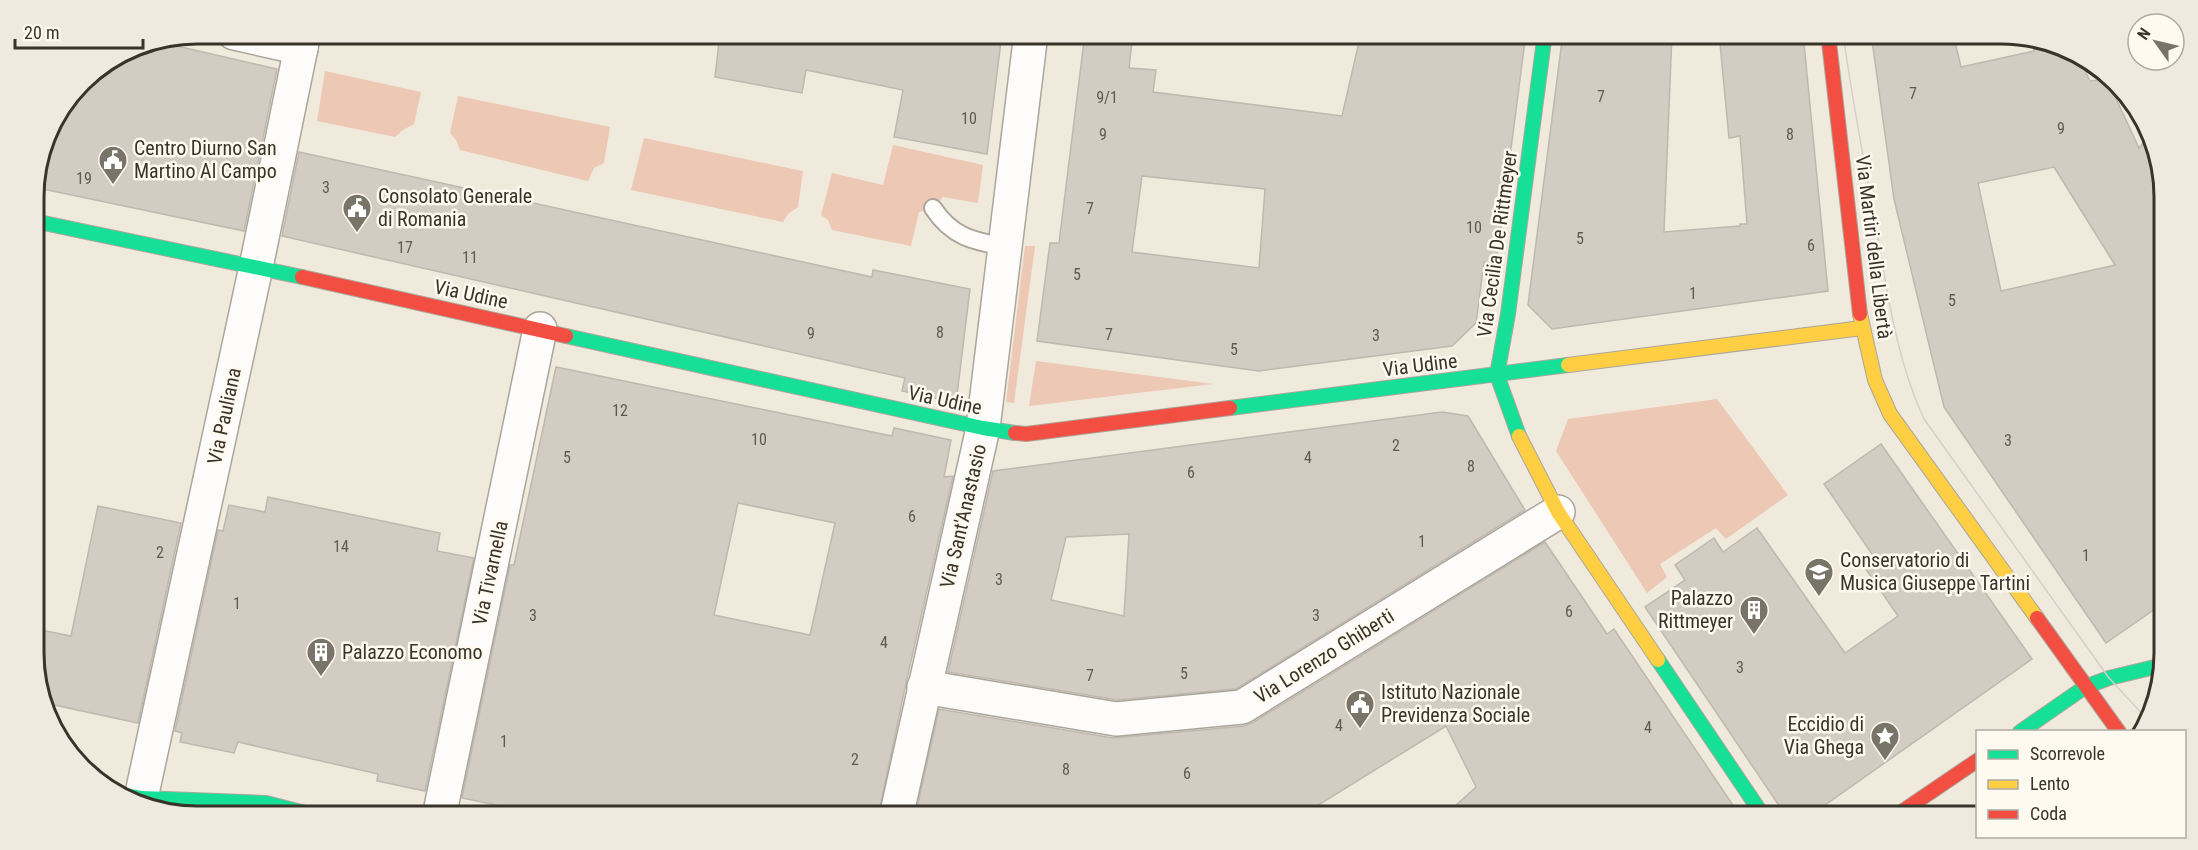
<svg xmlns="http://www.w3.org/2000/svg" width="2198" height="850" font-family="'Roboto Condensed',sans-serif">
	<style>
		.green { fill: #ecc8b5 }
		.building { fill: #d2ccc2; stroke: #beb8ae; stroke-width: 1.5; fill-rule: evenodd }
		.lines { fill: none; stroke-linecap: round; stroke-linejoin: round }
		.lane-casing { stroke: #aba69c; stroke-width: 20 }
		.street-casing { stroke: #aba69c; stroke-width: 36 }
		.fast-casing { stroke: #aba69c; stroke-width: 16 }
		.slow-casing { stroke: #aba69c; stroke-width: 16 }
		.jam-casing { stroke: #aba69c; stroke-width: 16 }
		.lane { stroke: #fdfcfa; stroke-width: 16 }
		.street { stroke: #fdfcfa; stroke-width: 33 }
		.fast { stroke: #16e098; stroke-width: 14 }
		.slow { stroke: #ffcf43; stroke-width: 14 }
		.jam { stroke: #f24e42; stroke-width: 14 }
		.tram { stroke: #d1d0cc; stroke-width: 1.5 }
		.labels { text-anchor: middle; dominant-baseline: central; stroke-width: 5; stroke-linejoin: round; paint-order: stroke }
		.number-label { font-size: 16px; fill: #5f5a50 }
		.poi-label { font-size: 20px; fill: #39342a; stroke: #fffaf0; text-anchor: start }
		.street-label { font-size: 20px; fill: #39342a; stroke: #fffaf0 }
		.rim { fill: none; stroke: #39342a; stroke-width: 3 }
	</style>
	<rect width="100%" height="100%" fill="#f0eadc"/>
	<g class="green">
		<path d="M325 71 421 92 414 124 403 130 395 137 317 121Z"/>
		<path d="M458 96 610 127 604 163 594 168 588 181 460 150 456 140 450 133Z"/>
		<path d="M644 138 803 171 798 207 788 214 783 222 631 190Z"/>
		<path d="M893 145 983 165 978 203 943 197 933 208 919 212 911 246 832 230 828 220 821 215 832 173 883 185Z"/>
		<path d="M1025 246H1035L1014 403 1006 402Z"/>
		<path d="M1036 361 1213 384 1029 406Z"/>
		<path d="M1717 399 1788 495 1726 539 1716 528 1660 564 1667 577 1647 593 1556 451 1568 419Z"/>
	</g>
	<g class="building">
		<path d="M720 33H1002L987 154 894 137 903 90 806 70 802 93 715 77Z"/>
		<path d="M1085 33H1133L1129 68 1156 70 1153 92 1342 116 1361 33H1526L1495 272 1484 262 1476 323 1452 346 1259 371 1037 341 1050 243H1059ZM1142 176 1265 189 1259 268 1132 252Z"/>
		<path d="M1563 33H1672L1664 232 1740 226V224H1747L1740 136 1729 138 1719 33H1803L1828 291 1552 329 1528 305Z"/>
		<path d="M1871 33H1953L1961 67 2034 51 2030 38 2055 42 2079 58 2090 81 2107 79 2139 148 2147 138 2164 174 2165 602 2106 643 1944 407 1894 199ZM2054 167 2115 265 2001 291 1978 183Z"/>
		<path d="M155 41 277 69 244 231 33 187 50 124 88 74 134 45Z"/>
		<path d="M299 152 872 277 873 270 970 289 956 403 902 391 905 378 282 236Z"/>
		<path d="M556 367 892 436 894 428 951 440 944 477 953 476 906 683 878 817H554L462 798 510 565H514ZM738 503 835 523 810 635 714 615Z"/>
		<path d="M1442 412 1468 416 1525 510 1236 689 1117 700 948 672 993 471ZM1129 534 1124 616 1051 600 1066 537Z"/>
		<path d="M1881 444 2032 659 1808 817H1783L1780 807 1645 607 1685 580 1675 565 1714 538 1723 552 1757 528 1845 653 1898 616 1863 565 1874 557 1824 484Z"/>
		<path d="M268 497 440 533 437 551 474 558 425 791 377 781 378 774 238 742 234 753 180 742 182 733 175 731 218 530 223 531 229 505 265 512Z"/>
		<path d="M98 506 181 523 138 723 45 703 36 685V629L71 636Z"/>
		<path d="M1545 542 1607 634 1614 629 1741 817H1443L1476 787 1446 726 1299 817H915L939 709 1113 738 1244 726 1252 723Z"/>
	</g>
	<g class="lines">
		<g class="lane-casing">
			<path id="lane" d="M933 208C952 237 973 241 1005 247"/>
		</g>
		<g class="street-casing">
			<g id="street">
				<path d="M234 33 301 48"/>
				<path d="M924 687 1116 719 1242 707 1558 512"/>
				<path d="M141 798 256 267 304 33"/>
				<path d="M439 817 540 329"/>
				<path d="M896 817 983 428 1031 33"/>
			</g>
		</g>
		<g class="fast-casing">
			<g id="fast">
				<path d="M34 221 302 277"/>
				<path d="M566 336 983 428 1015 433"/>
				<path d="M1230 408 1568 365"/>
				<path d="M1519 436 1497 375 1508 314 1545 33"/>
				<path d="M1658 660 1764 817"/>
				<path d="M2020 732 2085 687 2109 678 2163 665"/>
				<path d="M122 794 141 798 266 803 321 817"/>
			</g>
		</g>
		<g class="slow-casing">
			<g id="slow">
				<path d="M1860 314 1875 380 1890 414 2037 618"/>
				<path d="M1568 365 1862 328"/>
				<path d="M1519 436 1558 512 1658 660"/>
			</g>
		</g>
		<g class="jam-casing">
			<g id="jam">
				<path d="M1828 33 1860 314"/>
				<path d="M302 277 566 336"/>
				<path d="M1015 433 1026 434 1230 408"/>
				<path d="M2037 618 2119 732"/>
				<path d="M1894 817 1978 760"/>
			</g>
		</g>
		<use href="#lane" class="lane"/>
		<use href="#street" class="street"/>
		<use href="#fast" class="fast"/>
		<use href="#slow" class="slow"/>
		<use href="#jam" class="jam"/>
		<path class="tram" d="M1843 33C1852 100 1865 166 1877 233 1888 296 1897 361 1924 419L2109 678 2147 719"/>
	</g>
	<defs>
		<g id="civic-pin" transform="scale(1.5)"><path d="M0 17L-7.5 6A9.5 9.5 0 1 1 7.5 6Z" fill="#797468" stroke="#fffaf0"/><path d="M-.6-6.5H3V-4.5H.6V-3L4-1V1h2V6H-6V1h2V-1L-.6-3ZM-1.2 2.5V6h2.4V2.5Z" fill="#fff"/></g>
		<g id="university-pin" transform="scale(1.5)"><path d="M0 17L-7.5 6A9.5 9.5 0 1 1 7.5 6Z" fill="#797468" stroke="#fffaf0"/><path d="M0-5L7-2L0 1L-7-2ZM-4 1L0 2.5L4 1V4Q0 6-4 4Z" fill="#fff"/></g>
		<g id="building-pin" transform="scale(1.5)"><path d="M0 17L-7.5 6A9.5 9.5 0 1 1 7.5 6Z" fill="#797468" stroke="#fffaf0"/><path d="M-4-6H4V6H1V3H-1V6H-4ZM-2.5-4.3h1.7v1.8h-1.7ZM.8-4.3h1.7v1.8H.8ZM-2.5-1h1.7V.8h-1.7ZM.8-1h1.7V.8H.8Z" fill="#fff"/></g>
		<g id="sight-pin" transform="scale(1.5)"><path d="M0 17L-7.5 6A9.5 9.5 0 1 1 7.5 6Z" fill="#797468" stroke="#fffaf0"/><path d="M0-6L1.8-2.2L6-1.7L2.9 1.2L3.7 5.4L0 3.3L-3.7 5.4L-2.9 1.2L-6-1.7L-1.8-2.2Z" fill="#fff"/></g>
	</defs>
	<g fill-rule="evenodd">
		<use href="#civic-pin" x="113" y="160"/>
		<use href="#civic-pin" x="357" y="208"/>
		<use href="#university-pin" x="1819" y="572"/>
		<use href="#building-pin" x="1754" y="610"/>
		<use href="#building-pin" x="321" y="652"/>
		<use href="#civic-pin" x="1360" y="704"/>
		<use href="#sight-pin" x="1885" y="736"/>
	</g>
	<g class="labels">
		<g class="number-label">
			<text x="1913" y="93">7</text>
			<text x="1601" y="96">7</text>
			<text x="1107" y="97">9/1</text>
			<text x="969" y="118">10</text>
			<text x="2061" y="128">9</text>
			<text x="1103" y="134">9</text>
			<text x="1790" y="134">8</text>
			<text x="84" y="178">19</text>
			<text x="326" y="187">3</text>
			<text x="1090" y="208">7</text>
			<text x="1474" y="227">10</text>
			<text x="1580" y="238">5</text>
			<text x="1811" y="245">6</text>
			<text x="405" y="247">17</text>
			<text x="470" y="257">11</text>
			<text x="1077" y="274">5</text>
			<text x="1693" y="293">1</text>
			<text x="1952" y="300">5</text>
			<text x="940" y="332">8</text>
			<text x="811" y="333">9</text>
			<text x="1109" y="334">7</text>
			<text x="1376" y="335">3</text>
			<text x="1234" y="349">5</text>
			<text x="620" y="410">12</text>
			<text x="759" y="439">10</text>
			<text x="2008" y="440">3</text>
			<text x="1396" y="445">2</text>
			<text x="567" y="457">5</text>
			<text x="1308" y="457">4</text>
			<text x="1471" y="466">8</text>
			<text x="1191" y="472">6</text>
			<text x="912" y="516">6</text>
			<text x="1422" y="541">1</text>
			<text x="341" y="546">14</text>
			<text x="160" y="552">2</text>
			<text x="2086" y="555">1</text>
			<text x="999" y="579">3</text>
			<text x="237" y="603">1</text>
			<text x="1569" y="611">6</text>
			<text x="533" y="615">3</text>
			<text x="1316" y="615">3</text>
			<text x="884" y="642">4</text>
			<text x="1740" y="667">3</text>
			<text x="1184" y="673">5</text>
			<text x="1090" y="675">7</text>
			<text x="1339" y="725">4</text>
			<text x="1648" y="727">4</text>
			<text x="504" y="741">1</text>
			<text x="855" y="759">2</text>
			<text x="1066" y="769">8</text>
			<text x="1187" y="773">6</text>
		</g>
		<g class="poi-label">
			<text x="134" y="148">Centro Diurno San<tspan x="134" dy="23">Martino Al Campo</tspan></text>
			<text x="378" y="196">Consolato Generale<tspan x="378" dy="23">di Romania</tspan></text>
			<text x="1840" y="560">Conservatorio di<tspan x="1840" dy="23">Musica Giuseppe Tartini</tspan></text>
			<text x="1733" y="598" text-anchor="end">Palazzo<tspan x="1733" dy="23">Rittmeyer</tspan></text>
			<text x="342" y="652">Palazzo Economo</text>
			<text x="1381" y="692">Istituto Nazionale<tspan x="1381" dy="23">Previdenza Sociale</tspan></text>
			<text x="1864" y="724" text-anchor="end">Eccidio di<tspan x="1864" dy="23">Via Ghega</tspan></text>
		</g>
		<g class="street-label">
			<text transform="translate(1497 244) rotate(-82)">Via Cecilia De Rittmeyer</text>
			<text transform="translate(1874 247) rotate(83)">Via Martiri della Libertà</text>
			<text transform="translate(471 294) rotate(12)">Via Udine</text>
			<text transform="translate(1420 365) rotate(-7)">Via Udine</text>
			<text transform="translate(945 400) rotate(12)">Via Udine</text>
			<text transform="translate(224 416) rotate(-78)">Via Pauliana</text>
			<text transform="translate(963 516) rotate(-77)">Via Sant'Anastasio</text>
			<text transform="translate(490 573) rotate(-78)">Via Tivarnella</text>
			<text transform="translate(1324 656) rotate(-32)">Via Lorenzo Ghiberti</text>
		</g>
	</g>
	<path d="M0 0H2198V850H0ZM197 44H2001A153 153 0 0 1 2154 197V653A153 153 0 0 1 2001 806H197A153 153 0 0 1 44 653V197A153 153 0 0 1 197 44Z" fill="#efeae0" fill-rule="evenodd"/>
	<path class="rim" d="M197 44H2001A153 153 0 0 1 2154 197V653A153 153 0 0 1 2001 806H197A153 153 0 0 1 44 653V197A153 153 0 0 1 197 44Z"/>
	<rect x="1976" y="730" width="210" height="108" fill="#fffaf0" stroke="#b0aba1" stroke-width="1.5"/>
	<rect x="1988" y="750" width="30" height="9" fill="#16e098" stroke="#b0aba1" stroke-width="1.5"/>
	<text x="2030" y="760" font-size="18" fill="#39342a">Scorrevole</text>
	<rect x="1988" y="780" width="30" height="9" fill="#ffcf43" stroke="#b0aba1" stroke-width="1.5"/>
	<text x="2030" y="790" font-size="18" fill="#39342a">Lento</text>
	<rect x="1988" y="810" width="30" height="9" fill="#f24e42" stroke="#b0aba1" stroke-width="1.5"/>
	<text x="2030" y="820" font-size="18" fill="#39342a">Coda</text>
	<g transform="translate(2156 42) rotate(304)"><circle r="28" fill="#fffaf0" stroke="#b0aba1" stroke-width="1.5"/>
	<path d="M0-4.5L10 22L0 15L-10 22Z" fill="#797468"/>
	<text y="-9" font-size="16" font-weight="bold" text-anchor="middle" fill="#39342a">N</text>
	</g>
	<path d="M15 39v9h128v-9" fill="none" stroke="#39342a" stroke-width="3"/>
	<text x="24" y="39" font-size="18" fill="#39342a" stroke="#fffaf0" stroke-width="4.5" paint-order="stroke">20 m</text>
</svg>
